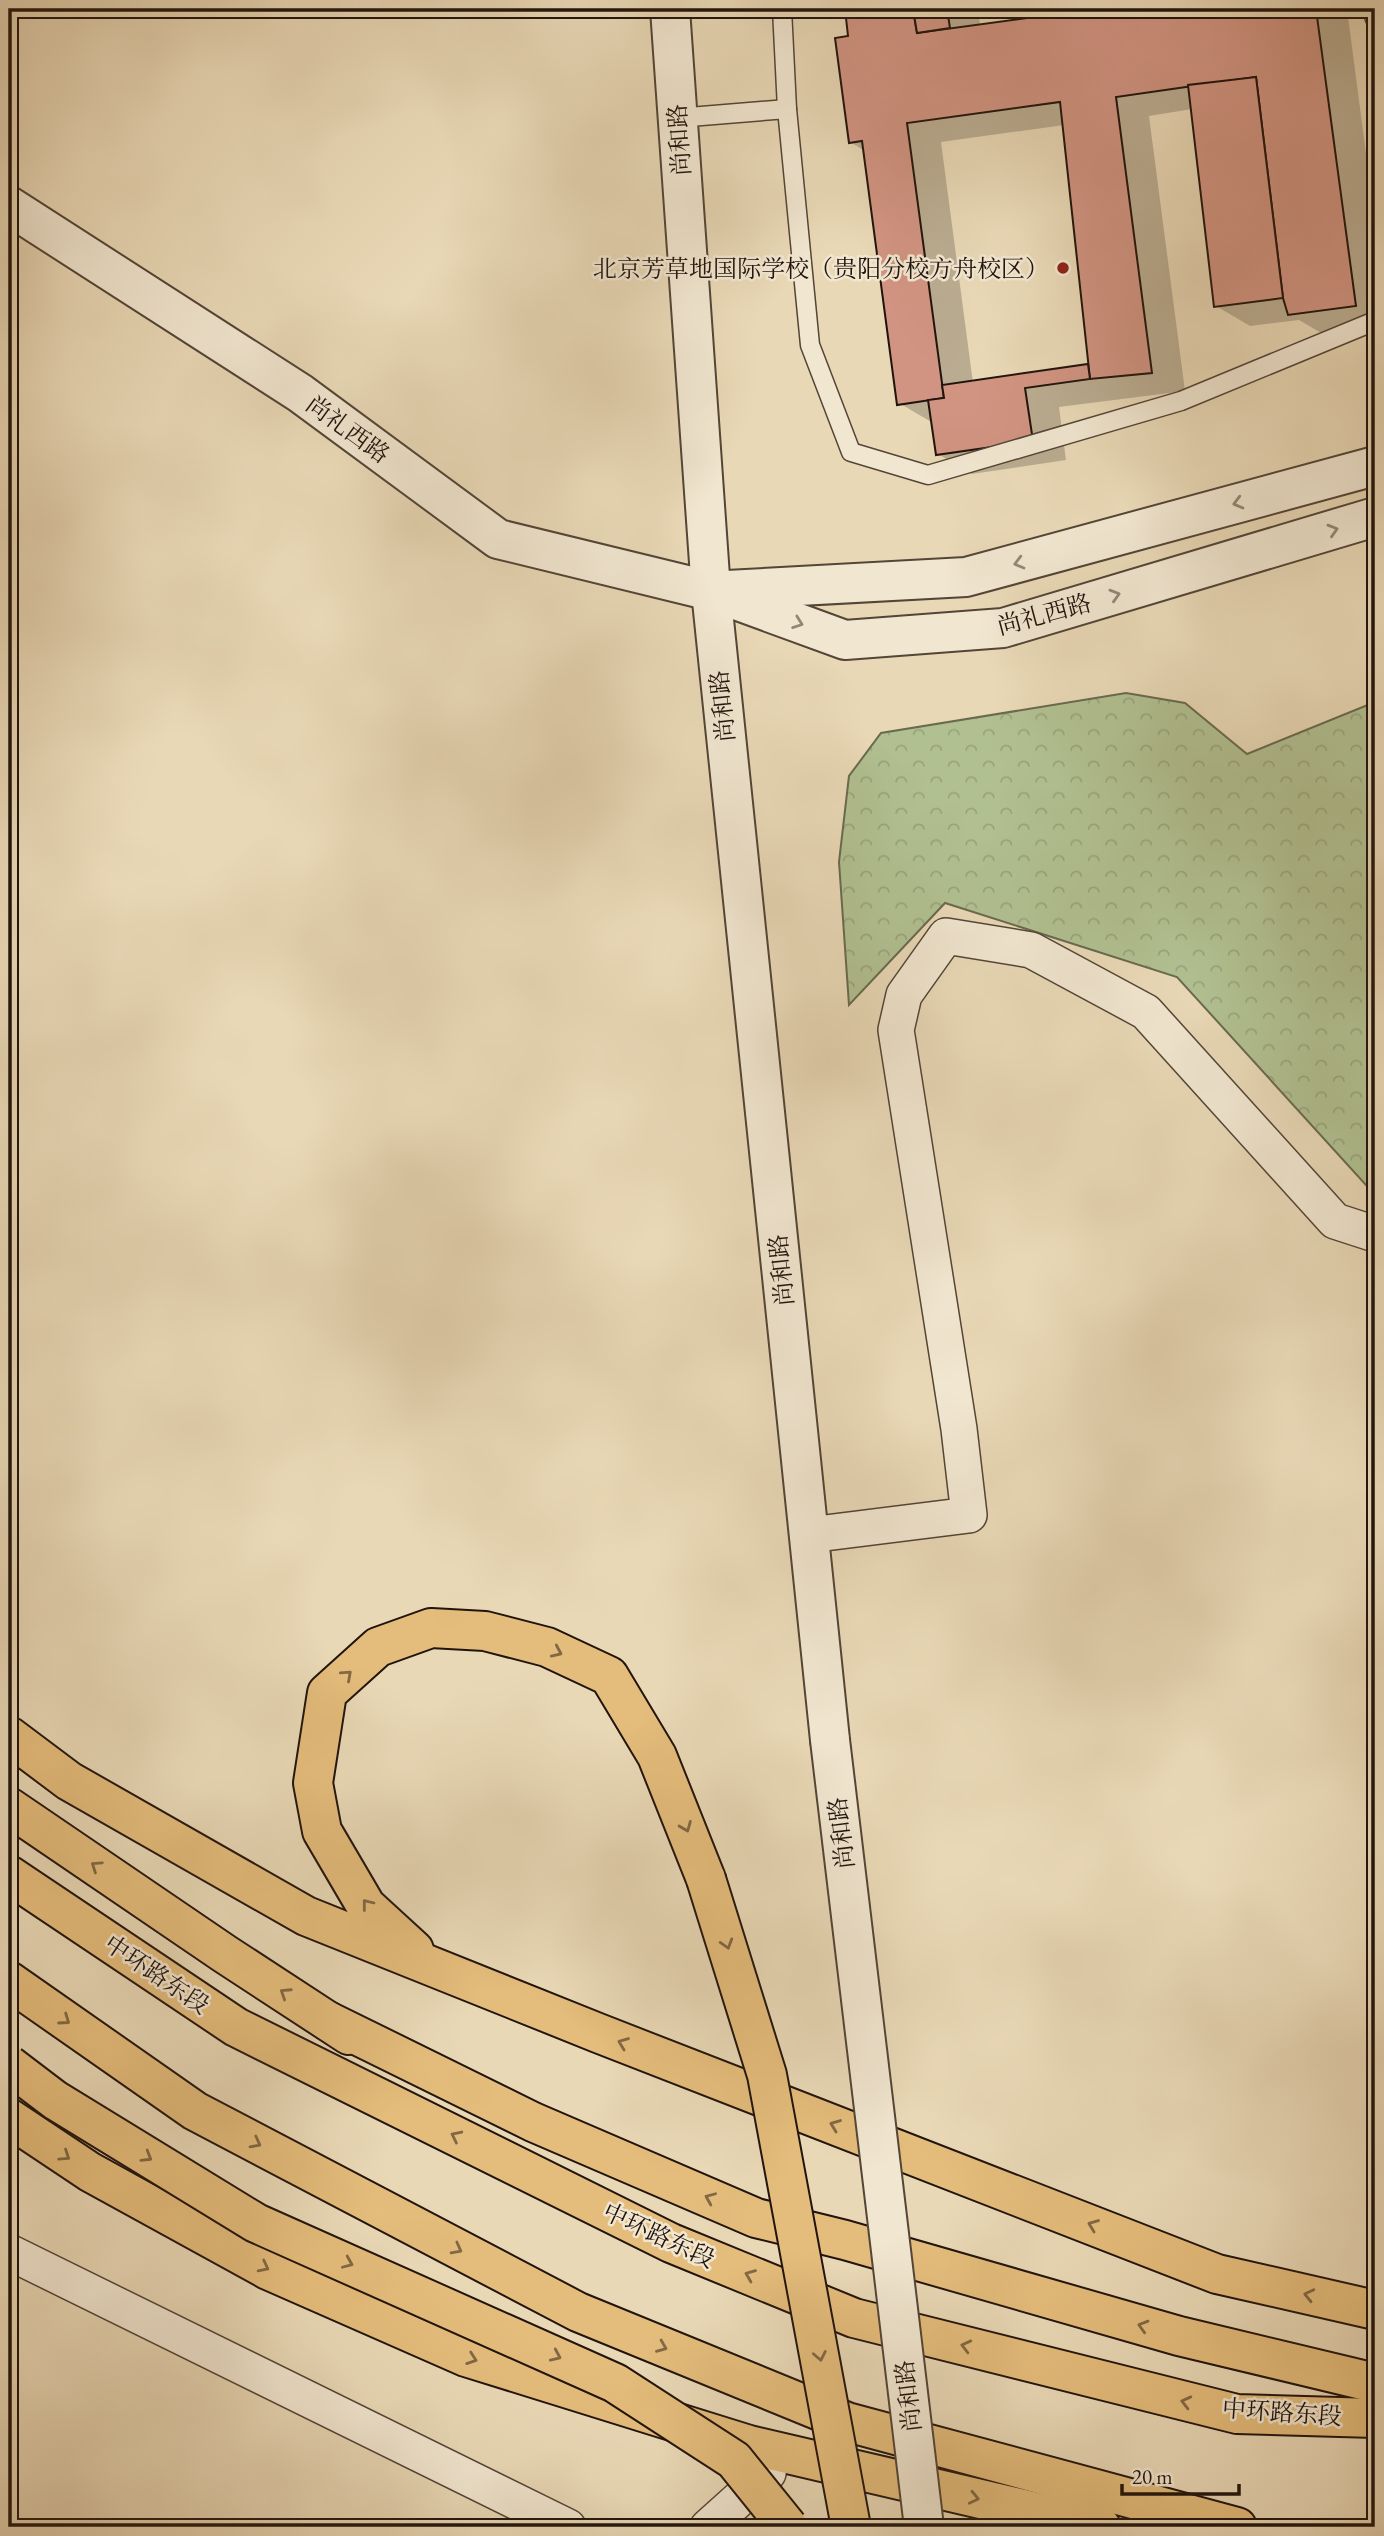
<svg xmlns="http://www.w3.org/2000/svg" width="1384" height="2536" font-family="'EB Garamond','Noto Serif SC',serif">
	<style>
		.forest { fill: url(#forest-crowns); stroke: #696a4f; stroke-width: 2 }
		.shadow { fill: #0003; fill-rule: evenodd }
		.building { fill: #d19482; stroke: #21140d; stroke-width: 2 }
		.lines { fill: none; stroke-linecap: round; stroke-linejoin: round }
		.service-casing { stroke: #534537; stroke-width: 21 }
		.minor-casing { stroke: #534537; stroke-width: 38 }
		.tertiary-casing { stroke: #534537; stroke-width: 42 }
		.trunk-casing { stroke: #21140d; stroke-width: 42 }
		.service { stroke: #f1e6d0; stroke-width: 18 }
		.minor { stroke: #f1e6d0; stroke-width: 35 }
		.tertiary { stroke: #f1e6d0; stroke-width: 38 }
		.trunk { stroke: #e4bc7b; stroke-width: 38 }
		.tertiary-bridge-casing { stroke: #534537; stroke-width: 42; stroke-linecap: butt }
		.trunk-bridge-casing { stroke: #21140d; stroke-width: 42; stroke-linecap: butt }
		.tertiary-bridge { stroke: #f1e6d0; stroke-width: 38 }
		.trunk-bridge { stroke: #e4bc7b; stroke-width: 38 }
		.oneway { stroke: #938878 }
		.oneway2 { stroke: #826844 }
		.poi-dot { fill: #8f2418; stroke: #f1e6d0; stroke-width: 2.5 }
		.labels { text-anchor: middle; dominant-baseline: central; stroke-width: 5; stroke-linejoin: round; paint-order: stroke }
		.street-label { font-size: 24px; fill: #21140d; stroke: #f1e6d0 }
		.poi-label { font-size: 24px; fill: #21140d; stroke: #f1e6d0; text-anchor: end }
	</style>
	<defs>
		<pattern id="forest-crowns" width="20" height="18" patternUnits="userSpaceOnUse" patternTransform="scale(1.75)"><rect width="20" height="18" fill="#b1c091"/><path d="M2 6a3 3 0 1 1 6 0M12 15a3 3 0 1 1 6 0" fill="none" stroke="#98a47c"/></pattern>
	</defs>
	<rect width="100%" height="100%" fill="#e9d8b6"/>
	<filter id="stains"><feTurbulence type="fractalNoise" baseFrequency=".00286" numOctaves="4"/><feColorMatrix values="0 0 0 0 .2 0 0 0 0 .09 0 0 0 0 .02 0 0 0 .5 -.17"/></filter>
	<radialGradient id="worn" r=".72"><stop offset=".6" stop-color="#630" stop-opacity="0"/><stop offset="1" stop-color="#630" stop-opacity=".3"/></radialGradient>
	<path class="forest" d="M1126 693 1185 703 1247 754 1375 702V1195L1177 977 945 903 849 1005 839 862 849 776 881 733Z"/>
	<path class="shadow" d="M846 9H978L980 25 1107 9H1347L1375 222V327L1323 334 1299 320 1250 326 1216 306 1192 109 1149 116 1185 391 1059 407 1066 460 972 474 938 454 933 423 899 403 865 151 850 142V38ZM1064 125 1090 365 973 383 941 142Z"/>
	<g class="building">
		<path d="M845 9H913L917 33 1093 9H1316L1356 306 1288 315 1283 298 1256 77 1116 97 1152 373 1090 379 1060 102 907 123 944 398 897 405 862 141 849 143 835 38 848 36Z"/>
		<path d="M913 9H947L950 28 917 33Z"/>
		<path d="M1256 77 1283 298 1214 307 1188 85Z"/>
		<path d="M1088 364 1090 379 1025 388 1033 441 936 455 928 400 944 398 942 385Z"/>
	</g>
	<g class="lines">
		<g class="service-casing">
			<g id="service">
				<path d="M782 9 787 109 810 345 851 452 928 475 1181 401 1375 321"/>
				<path d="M1372 9 1375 19"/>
				<path d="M677 118 787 109"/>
			</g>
		</g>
		<g class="minor-casing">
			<g id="minor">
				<path d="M809 1535 969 1515 959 1429 896 1030 904 995 946 936 1031 950 1146 1012 1335 1221 1375 1234"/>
				<path d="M9 2252 568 2527"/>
				<path d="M708 2527 768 2473 772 2450"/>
			</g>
		</g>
		<g class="tertiary-casing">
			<g id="tertiary">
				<path d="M670 9 711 591 830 1740"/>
				<path d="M9 206 300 393 498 539 711 591 845 640 1003 628 1375 517"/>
				<path d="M727 590 966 577 1375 466"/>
			</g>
		</g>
		<g class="trunk-casing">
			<g id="trunk">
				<path d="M9 1736 69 1781 306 1916 598 2033 1217 2274 1375 2310"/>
				<path d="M9 1807 225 1954 349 2035"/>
				<path d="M9 1875 236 2027 671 2243 854 2318 1237 2414 1375 2418"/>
				<path d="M414 1950 366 1906 322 1831 313 1783 327 1693 378 1647 431 1628 485 1631 547 1647 609 1676 657 1756 706 1879"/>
				<path d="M9 1981 195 2111 578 2312 847 2422 1237 2527"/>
				<path d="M328 2021 533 2122 756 2218 845 2240 1179 2336 1375 2383"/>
				<path d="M9 2118 90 2172 268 2270 466 2357 749 2445 1101 2527"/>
			</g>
		</g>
		<use href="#service" class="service"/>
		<use href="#minor" class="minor"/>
		<use href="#tertiary" class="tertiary"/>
		<use href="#trunk" class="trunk"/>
		<g class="tertiary-bridge-casing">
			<path id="tertiary-bridge" d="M830 1740 924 2527"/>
		</g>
		<g class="trunk-bridge-casing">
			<g id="trunk-bridge">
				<path d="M706 1879 767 2075 851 2527"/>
				<path d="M9 2065 55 2100 256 2223 615 2383 734 2460 788 2527"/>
			</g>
		</g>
		<use href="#tertiary-bridge" class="tertiary-bridge"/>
		<use href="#trunk-bridge" class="trunk-bridge"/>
	</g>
	<defs><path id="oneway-chevron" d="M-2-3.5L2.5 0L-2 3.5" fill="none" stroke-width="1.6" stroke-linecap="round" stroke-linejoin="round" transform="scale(1.75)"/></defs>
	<g class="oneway">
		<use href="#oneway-chevron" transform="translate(1238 503) rotate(165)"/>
		<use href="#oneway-chevron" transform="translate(1333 530) rotate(-17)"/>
		<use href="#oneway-chevron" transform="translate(1019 563) rotate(165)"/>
		<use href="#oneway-chevron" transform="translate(1115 595) rotate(-17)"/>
		<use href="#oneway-chevron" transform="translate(798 623) rotate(20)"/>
	</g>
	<g class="oneway2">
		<use href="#oneway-chevron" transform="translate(557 1652) rotate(24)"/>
		<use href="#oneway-chevron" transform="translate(347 1675) rotate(-42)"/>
		<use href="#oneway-chevron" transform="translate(686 1827) rotate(68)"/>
		<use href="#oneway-chevron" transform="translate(96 1866) rotate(-146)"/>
		<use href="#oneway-chevron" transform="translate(367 1904) rotate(-128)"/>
		<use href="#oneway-chevron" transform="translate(727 1944) rotate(73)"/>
		<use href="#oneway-chevron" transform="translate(285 1993) rotate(-147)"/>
		<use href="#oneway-chevron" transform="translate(65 2020) rotate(35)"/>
		<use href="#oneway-chevron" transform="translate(623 2043) rotate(-159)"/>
		<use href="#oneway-chevron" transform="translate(835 2125) rotate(-159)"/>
		<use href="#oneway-chevron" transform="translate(456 2136) rotate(-154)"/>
		<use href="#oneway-chevron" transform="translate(256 2143) rotate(28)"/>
		<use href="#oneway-chevron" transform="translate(65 2156) rotate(34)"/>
		<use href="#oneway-chevron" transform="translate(147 2157) rotate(31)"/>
		<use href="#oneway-chevron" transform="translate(710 2198) rotate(-157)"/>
		<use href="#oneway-chevron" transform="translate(1093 2225) rotate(-159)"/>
		<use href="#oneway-chevron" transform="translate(457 2249) rotate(28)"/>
		<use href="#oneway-chevron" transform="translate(348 2263) rotate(23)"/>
		<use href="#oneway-chevron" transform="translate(264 2267) rotate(27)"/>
		<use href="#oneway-chevron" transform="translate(750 2275) rotate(-158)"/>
		<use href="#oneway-chevron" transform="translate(1309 2295) rotate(-167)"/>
		<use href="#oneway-chevron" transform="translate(1143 2326) rotate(-164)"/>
		<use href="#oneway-chevron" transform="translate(966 2346) rotate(-166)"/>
		<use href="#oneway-chevron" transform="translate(662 2347) rotate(22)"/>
		<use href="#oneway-chevron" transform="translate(556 2356) rotate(24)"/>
		<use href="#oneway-chevron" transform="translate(820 2356) rotate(79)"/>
		<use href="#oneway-chevron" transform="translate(472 2359) rotate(19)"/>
		<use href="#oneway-chevron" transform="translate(1186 2402) rotate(-166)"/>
		<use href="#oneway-chevron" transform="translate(974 2498) rotate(13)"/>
	</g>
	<circle class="poi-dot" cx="1063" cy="268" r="7"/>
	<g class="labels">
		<g class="street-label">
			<text transform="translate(679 140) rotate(-94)">尚和路</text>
			<text transform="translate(348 429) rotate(36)">尚礼西路</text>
			<text transform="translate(1044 614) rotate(-15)">尚礼西路</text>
			<text transform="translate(722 706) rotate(-96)">尚和路</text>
			<text transform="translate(781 1270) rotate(-96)">尚和路</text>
			<text transform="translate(841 1833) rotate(-97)">尚和路</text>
			<text transform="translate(157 1974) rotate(34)">中环路东段</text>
			<text transform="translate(659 2235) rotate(25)">中环路东段</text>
			<text transform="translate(908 2396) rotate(-97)">尚和路</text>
			<text transform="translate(1282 2412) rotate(4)">中环路东段</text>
		</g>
		<g class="poi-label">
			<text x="1049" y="268">北京芳草地国际学校（贵阳分校方舟校区）</text>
		</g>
	</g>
	<rect width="1384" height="2536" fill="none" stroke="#e9d8b6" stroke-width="35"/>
	<rect x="10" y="10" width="1363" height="2515" fill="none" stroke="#21140d" stroke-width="3.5"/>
	<rect x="18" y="18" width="1349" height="2501" fill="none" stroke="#21140d" stroke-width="2"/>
	<path d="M1122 2484v10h117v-10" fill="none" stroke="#21140d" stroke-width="3.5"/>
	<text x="1132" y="2484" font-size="21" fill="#21140d" stroke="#f1e6d0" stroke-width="5" paint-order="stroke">20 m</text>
	<rect width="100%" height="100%" filter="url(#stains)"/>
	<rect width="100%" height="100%" fill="url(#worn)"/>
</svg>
